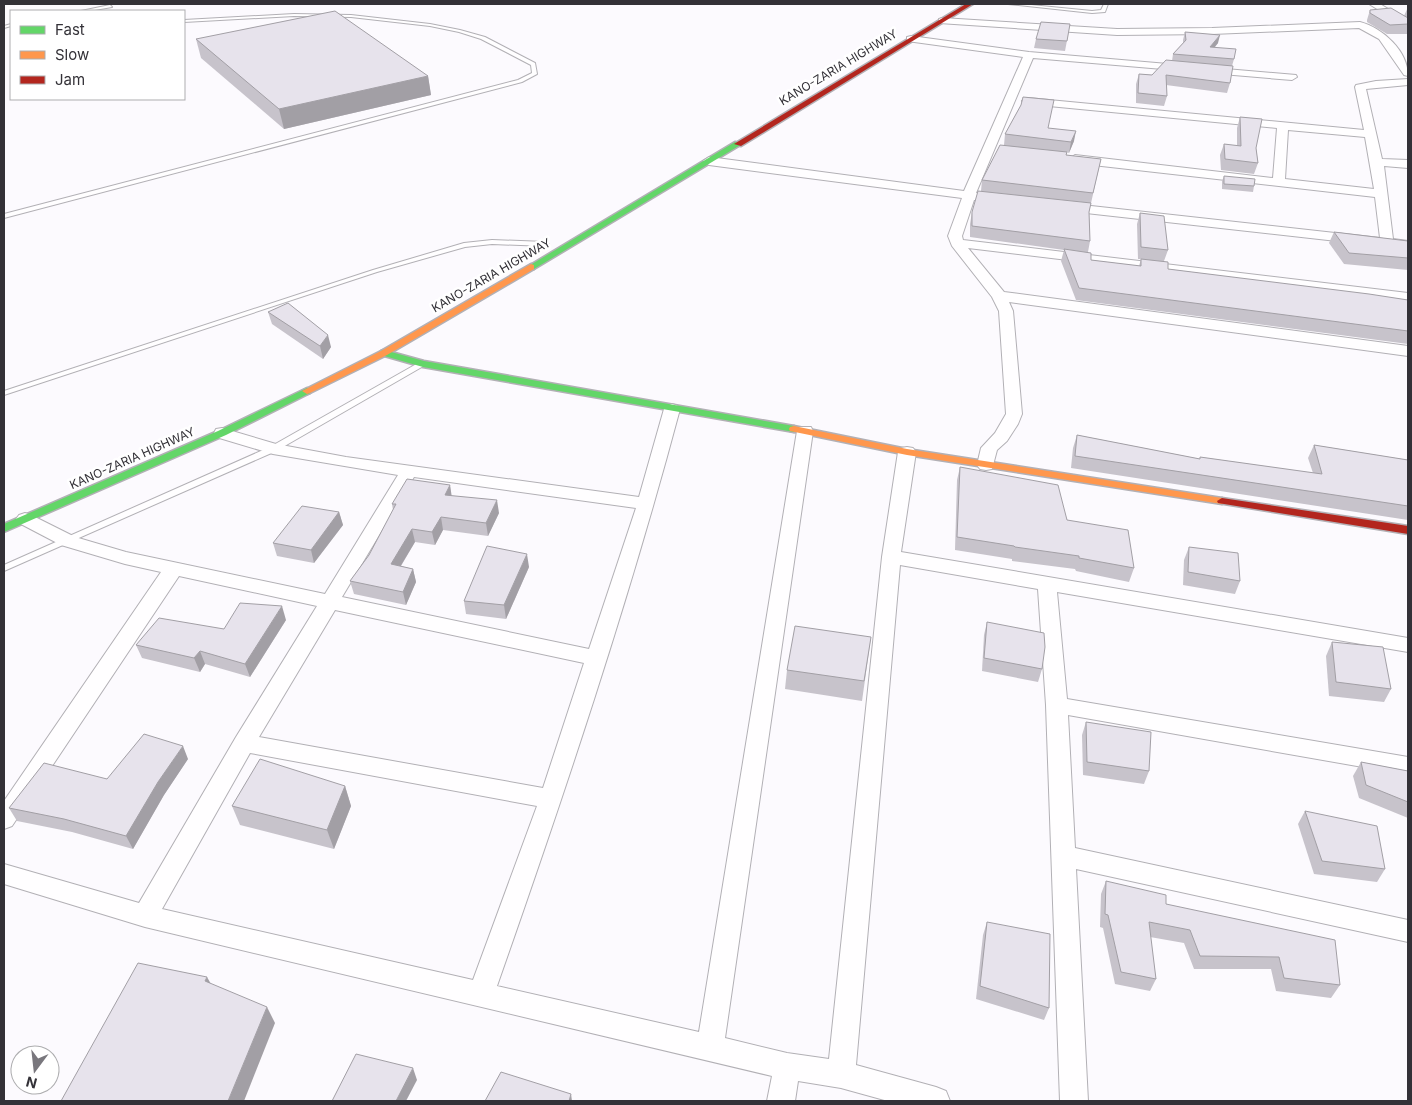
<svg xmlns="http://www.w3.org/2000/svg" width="1412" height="1105" font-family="Inter,sans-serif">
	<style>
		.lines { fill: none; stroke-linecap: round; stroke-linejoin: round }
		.lane-casing { stroke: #b2b0b5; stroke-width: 2 }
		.street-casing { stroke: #b2b0b5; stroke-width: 2 }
		.fast-casing { stroke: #b2b0b5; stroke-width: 3 }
		.slow-casing { stroke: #b2b0b5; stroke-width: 3 }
		.jam-casing { stroke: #b2b0b5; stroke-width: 3 }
		.lane { fill: #fffeff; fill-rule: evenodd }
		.street { fill: #fffeff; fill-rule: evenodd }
		.fast { fill: #63d668; fill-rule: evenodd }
		.slow { fill: #ff974d; fill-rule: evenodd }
		.jam { fill: #b3261e; fill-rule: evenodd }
		.wall { fill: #c7c3cb }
		.shaded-wall { fill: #a29fa5 }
		.building { fill: #e7e3ec; stroke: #a29fa5 }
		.labels { text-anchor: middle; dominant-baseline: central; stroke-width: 5; stroke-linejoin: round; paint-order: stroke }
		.far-street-label { font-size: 12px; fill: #333137; stroke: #fff }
	</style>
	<rect width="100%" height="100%" fill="#fcfafe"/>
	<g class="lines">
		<g class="lane-casing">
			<g id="lane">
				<path d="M1008 4H1021L1092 11 1101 10 1104 4H1108L1105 12 1092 13Z"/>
				<path d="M110 5 112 7 89 11H81Z"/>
				<path d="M294 14 351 15 430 24 460 30 485 37 535 63 537 74 522 82 4 218V214L518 80 532 73 531 65 481 39 459 32 430 26 351 17 294 16 184 22V20Z"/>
				<path d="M11 24V26L4 28V26Z"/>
				<path d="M492 240 546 242 549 244 546 246 492 244 465 247 377 272 4 395V391L373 270 464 243Z"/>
				<path d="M420 362H423L427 364 276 451 4 571V565L270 447Z"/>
			</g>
		</g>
		<g class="street-casing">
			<g id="street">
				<path d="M1369 4H1380L1408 21V28Z"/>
				<path d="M942 18 1117 29 1212 28 1360 22C1383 28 1408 51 1408 76L1404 75 1379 39 1359 28 1212 34 1117 35 939 23V19Z"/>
				<path d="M911 36 1029 52 1296 75 1297 77 1292 80 1033 58 976 193 1002 196 1008 200 1002 204 974 200 962 236 963 240 1408 293V301L968 248 1004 292 1408 346V356L1009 302 1013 311 1022 414 1018 424 1007 441 997 450 992 469 986 470 980 469 977 465 981 448 995 433 1006 414 999 311 992 297 952 246 948 236 962 198 709 165 703 161 709 157 964 191 1023 57 907 41V37Z"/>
				<path d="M1408 79V85L1366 89 1382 159 1408 160V168L1384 166 1393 239 1408 241V249L1059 210 1058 207 1064 203 1380 238 1375 197 1075 163 1069 159 1075 155 1273 178 1277 128 1028 104 1022 101 1028 98 1364 130 1355 87 1356 85 1376 81ZM1288 130 1365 137 1374 189 1285 179Z"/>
				<path d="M672 404 678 406 680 409C628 604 564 795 497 986L699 1032 797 431 799 427H811L813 431 725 1038 787 1053 829 1059 882 557 898 452 901 448 907 447 913 448 916 452 901 552 1408 638V652L1057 592 1067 699 1408 757V775L1068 715 1075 848 1408 920V942L1076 869 1088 1101H1060L1046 705 1038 589 900 565 856 1065 936 1087 946 1091 950 1101H888L841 1088 798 1081 795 1101H767L772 1076 145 927 4 884V864L139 903 236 737 317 606 179 576 12 826 4 829V801L161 572 125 564 61 545 19 523 16 519 19 515 25 513 31 515 75 537 126 552 325 594 398 475 273 454 216 437 214 433 216 429 222 428 276 444 346 457 639 497 664 409 666 406ZM414 477 636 508 589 649 342 597ZM335 610 584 663 543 788 259 737ZM250 753 537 806 473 980 162 909Z"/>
			</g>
		</g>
		<g class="fast-casing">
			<g id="fast">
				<path d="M735 142 742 144 534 269H528L527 267Z"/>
				<path d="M384 350 424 361 794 426 799 429 794 432 423 367 381 355V351Z"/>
				<path d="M307 388 312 391 310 393 226 435 4 532V524L218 431Z"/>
			</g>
		</g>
		<g class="slow-casing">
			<g id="slow">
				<path d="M531 264 534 265V269L387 355 310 393 307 394 302 391 381 351Z"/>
				<path d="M794 426 907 449 1222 498 1227 501 1222 504 907 455 790 431 789 429 790 427Z"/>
			</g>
		</g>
		<g class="jam-casing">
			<g id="jam">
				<path d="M966 4H973L741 146 734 144Z"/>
				<path d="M1222 498 1408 526V534L1218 503 1217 501Z"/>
			</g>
		</g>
		<use href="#lane" class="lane"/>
		<use href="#street" class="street"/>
		<use href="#fast" class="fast"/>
		<use href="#slow" class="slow"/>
		<use href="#jam" class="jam"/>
	</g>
	<g class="wall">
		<path d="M1408 7V34H1387L1367 22V20L1370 10 1404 16Z"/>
		<path d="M1070 24 1065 51 1034 48 1036 39Z"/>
		<path d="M1185 32 1218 43 1215 47 1234 59 1232 66 1230 83 1227 93 1166 85 1167 96 1164 106 1136 103V84L1139 74 1152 75 1172 61 1173 54 1183 43V40Z"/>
		<path d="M196 39 428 76 431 95 284 129 201 58Z"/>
		<path d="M1021 105 1048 128 1074 141 1069 153 1067 152 1066 155 1101 159 1089 212 1090 241 1088 252 1091 260 1139 266 1141 259H1138L1137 224 1140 213 1168 250 1164 261 1168 269 1408 300V344L1076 300 1061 261 1064 250 970 237V224L972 212 981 191 982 180 1004 145 1005 134Z"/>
		<path d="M1240 117 1256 148 1258 163 1254 174 1221 170 1220 155 1224 144 1237 146V128Z"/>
		<path d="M1224 176 1254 186 1253 192 1222 189V181Z"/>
		<path d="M1334 232 1408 241V270L1344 264 1329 243Z"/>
		<path d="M268 312 331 347 323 359 272 324Z"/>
		<path d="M1077 435 1200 459V457L1313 473 1308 458 1314 445 1408 460V520L1071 468 1073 448Z"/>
		<path d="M960 467 1067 520 1134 568 1129 582 1076 571 1075 569 1012 561V559L955 550 957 480Z"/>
		<path d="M450 485 451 496 499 513 488 536 443 530 435 545 415 542 401 566 413 569 416 582 406 605 354 594 350 581 369 555 393 510 392 504Z"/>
		<path d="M339 512 343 525 314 563 277 556 273 543Z"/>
		<path d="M1189 547 1240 581 1235 594 1183 585 1184 560Z"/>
		<path d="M529 567 506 619 466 614 464 601Z"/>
		<path d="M286 620 250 677 205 664 200 672 142 658 136 645Z"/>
		<path d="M987 622 1042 669 1038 682 982 671 984 635Z"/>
		<path d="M871 637 862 701 785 689 787 670Z"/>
		<path d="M1332 642 1391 689 1384 702 1329 696 1326 656Z"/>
		<path d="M1086 722 1149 771 1144 784 1083 775 1082 735Z"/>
		<path d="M188 759 164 795 133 849 72 832 17 821 9 808 107 779Z"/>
		<path d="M1361 762 1408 771V818L1359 798 1353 776Z"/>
		<path d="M345 786 351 806 334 849 240 825 232 806Z"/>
		<path d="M1305 811 1385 869 1377 882 1314 874 1298 824Z"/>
		<path d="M1106 881 1166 904 1340 985 1331 998 1276 991 1271 969H1194L1184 943 1150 937 1156 979 1150 991 1115 984 1103 928 1100 927 1101 894Z"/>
		<path d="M987 922 1049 1008 1044 1020 976 999 983 935Z"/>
	</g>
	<g class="shaded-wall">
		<path d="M1220 35 1218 43 1208 55 1210 47Z"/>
		<path d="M428 76 431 95 284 129 279 109Z"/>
		<path d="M1076 131 1074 141 1069 153 1071 142Z"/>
		<path d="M328 335 331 347 323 359 320 346Z"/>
		<path d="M450 485 452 498 445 495Z"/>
		<path d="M497 500 499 513 488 536 486 523Z"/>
		<path d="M339 512 343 525 314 563 311 550Z"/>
		<path d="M441 517 443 530 435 545 432 532Z"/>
		<path d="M412 529 415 542 394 577 391 564Z"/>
		<path d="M527 554 529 567 506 619 504 605Z"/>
		<path d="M413 569 416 582 406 605 403 592Z"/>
		<path d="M282 606 286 620 250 677 245 664Z"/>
		<path d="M200 651 205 664 200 672 194 658Z"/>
		<path d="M183 746 188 759 164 795 133 849 126 836 158 782Z"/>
		<path d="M345 786 351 806 334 849 327 830Z"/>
		<path d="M207 977 216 993 205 981Z"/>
		<path d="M267 1007 275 1023 244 1101H228Z"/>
		<path d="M413 1068 417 1080 406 1101H396Z"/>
		<path d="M571 1094 572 1101H569Z"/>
	</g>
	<g class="building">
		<path d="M1391 8 1408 18V24L1390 25 1370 13V10Z"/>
		<path d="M335 11 428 76 279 109 196 39Z"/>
		<path d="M1041 22 1070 24 1067 41 1036 39Z"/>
		<path d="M1185 32 1220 35 1210 47 1236 49 1234 59 1173 54 1186 40Z"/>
		<path d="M1166 60 1233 66 1230 83 1166 75 1167 96 1138 93 1139 74 1152 75Z"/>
		<path d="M1023 97 1054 100 1048 128 1076 131 1071 142 1005 134 1021 105Z"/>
		<path d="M1240 117 1262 119 1256 148 1258 163 1225 159 1224 144 1241 146Z"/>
		<path d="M1000 145 1067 152 1066 155 1101 159 1093 193 982 180Z"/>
		<path d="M1224 176 1255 179 1254 186 1224 184Z"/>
		<path d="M978 191 1091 203 1089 212 1090 241 972 226V212Z"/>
		<path d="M1140 213 1164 216 1168 250 1141 247Z"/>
		<path d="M1334 232 1408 241V258L1349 253Z"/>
		<path d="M1064 249 1091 253V260L1141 266V259L1168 262V269L1369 294 1408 300V331L1079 288Z"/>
		<path d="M288 303 328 335 320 346 268 312Z"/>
		<path d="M1077 435 1200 459V457L1322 474 1314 445 1408 460V506L1075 456Z"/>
		<path d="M960 467 1058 485 1067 520 1128 530 1134 568 1079 558V556L1015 547 1014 546 957 537Z"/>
		<path d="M407 479 450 485 445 495 497 500 486 523 441 517 432 532 412 529 391 564 413 569 403 592 350 581 369 555 396 504H392Z"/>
		<path d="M302 506 339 512 311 550 273 543Z"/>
		<path d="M487 546 527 554 504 605 464 601Z"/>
		<path d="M1189 547 1238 553 1240 581 1188 572Z"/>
		<path d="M240 603 282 606 245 664 200 651 194 658 136 645 159 618 224 629Z"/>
		<path d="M987 622 1044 633 1045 647 1042 669 984 658Z"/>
		<path d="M795 626 871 637 864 681 787 670Z"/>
		<path d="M1332 642 1383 647 1391 689 1336 682Z"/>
		<path d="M1086 722 1151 732 1149 771 1087 762Z"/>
		<path d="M144 734 183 746 158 782 126 836 64 819 9 808 44 763 107 779Z"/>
		<path d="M260 759 345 786 327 830 232 806Z"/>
		<path d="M1361 762 1408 771V802L1366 785Z"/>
		<path d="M1305 811 1377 826 1385 869 1322 861Z"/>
		<path d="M1106 881 1166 895V904L1335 940 1340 985 1284 978 1279 957 1200 956 1190 930 1149 922 1156 979 1121 972 1108 915 1105 914Z"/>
		<path d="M987 922 1050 934 1049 1008 980 986Z"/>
		<path d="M138 963 207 977 205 981 267 1007 228 1101H61Z"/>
		<path d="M356 1054 413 1068 396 1101H332Z"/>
		<path d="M501 1072 571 1094 569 1101H485Z"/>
	</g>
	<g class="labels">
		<g class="far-street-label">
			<text transform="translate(838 67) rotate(-31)">KANO-ZARIA HIGHWAY</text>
			<text transform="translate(491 275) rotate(-30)">KANO-ZARIA HIGHWAY</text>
			<text transform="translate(132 458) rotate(-24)">KANO-ZARIA HIGHWAY</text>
		</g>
	</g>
	<rect width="1412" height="1105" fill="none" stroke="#333137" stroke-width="10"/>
	<rect x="10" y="10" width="175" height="90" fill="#ffffff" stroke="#adadaf"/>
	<rect x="20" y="26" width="25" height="8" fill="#63d668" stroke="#adadaf"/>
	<text x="55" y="35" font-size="15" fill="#333137">Fast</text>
	<rect x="20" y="51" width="25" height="8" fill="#ff974d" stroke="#adadaf"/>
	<text x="55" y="60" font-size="15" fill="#333137">Slow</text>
	<rect x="20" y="76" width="25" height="8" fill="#b3261e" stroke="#adadaf"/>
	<text x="55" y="85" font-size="15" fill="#333137">Jam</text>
	<g transform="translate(35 1070) rotate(195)"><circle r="24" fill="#ffffff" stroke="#adadaf"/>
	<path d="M0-4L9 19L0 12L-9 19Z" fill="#79777d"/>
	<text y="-8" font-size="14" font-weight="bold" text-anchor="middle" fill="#333137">N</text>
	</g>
</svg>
